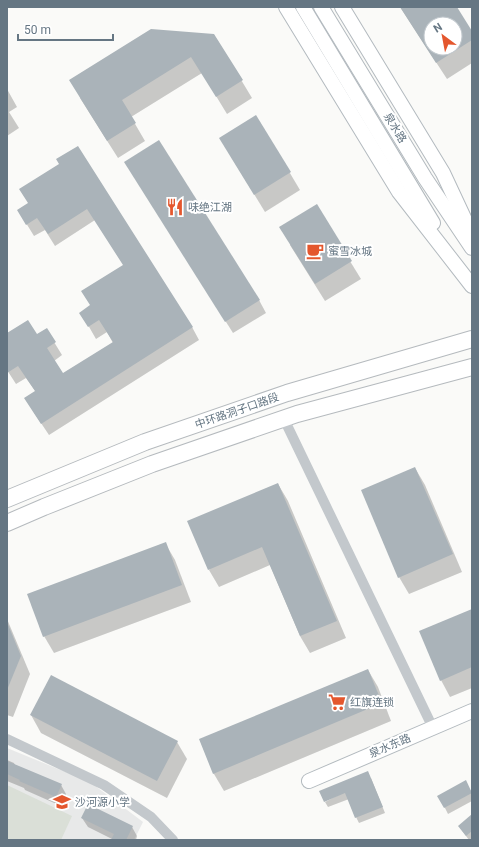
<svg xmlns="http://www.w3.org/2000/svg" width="479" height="847" font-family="Roboto,'Noto Sans SC',sans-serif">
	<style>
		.built { fill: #e8e9e9 }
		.green { fill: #dadfd7 }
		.shadow { fill: #0003; fill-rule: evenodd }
		.building { fill: #aab3b9; fill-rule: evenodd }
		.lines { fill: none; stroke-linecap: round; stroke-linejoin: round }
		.secondary-casing { stroke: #b3babf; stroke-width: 16 }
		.primary-casing { stroke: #b5babe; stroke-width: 18 }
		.street { stroke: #c3c8cc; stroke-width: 10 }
		.secondary { stroke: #fff; stroke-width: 14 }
		.primary { stroke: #fff; stroke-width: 16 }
		.labels { text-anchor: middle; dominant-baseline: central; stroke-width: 4; stroke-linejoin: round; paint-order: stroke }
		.street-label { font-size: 11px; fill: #657683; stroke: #fff }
		.poi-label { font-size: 11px; fill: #657683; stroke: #fff; text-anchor: start }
	</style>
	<rect width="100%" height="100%" fill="#fafaf8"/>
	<path class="built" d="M7 748 90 782 143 822 134 840H7Z"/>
	<path class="green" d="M7 785 72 816 61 840H7Z"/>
	<g class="shadow">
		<path d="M400 7H455L472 33V63L447 79ZM431 24H455V48H431Z"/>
		<path d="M214 35 252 98 227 114 202 73 131 117 145 141 118 158 80 98Z"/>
		<path d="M7 89 17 107 9 112 19 128 7 136Z"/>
		<path d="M256 116 300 190 265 212 230 155Z"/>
		<path d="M60 164 192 327 199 340 49 435 33 411 36 392 26 378 16 384 7 370V335H37L46 329 62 355 54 361 63 375 113 343 107 332 96 339 88 325 91 306 124 265 95 220 55 246 45 230 34 236 26 223 29 204Z"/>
		<path d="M133 174 259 300 266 313 233 333Z"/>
		<path d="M316 206 361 279 325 301 290 245Z"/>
		<path d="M415 468 425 485 462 572 409 594 399 577Z"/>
		<path d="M278 484 288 501 346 638 310 653 300 636 270 565 219 587 209 570Z"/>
		<path d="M165 543 175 560 191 602 54 653 44 636Z"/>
		<path d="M472 610V688L450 697 441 680Z"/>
		<path d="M7 619 30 674 13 717 7 715Z"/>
		<path d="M368 670 378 687 391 721 224 791 214 774 200 740Z"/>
		<path d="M31 715 177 742 187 759 167 798 41 733Z"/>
		<path d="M7 760 14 763 15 765 61 785 66 794 61 806 25 790 24 788 7 781Z"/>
		<path d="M371 778 385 813 359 823 356 817 349 799 328 807 325 802Z"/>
		<path d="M465 782 472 793V801L448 814 439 796Z"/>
		<path d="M472 815V840H469L463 832 459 826Z"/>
		<path d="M82 818 132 827 137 836 136 840H112V839L88 827Z"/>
	</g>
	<g class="building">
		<path d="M400 7H457L472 31V40L436 63ZM431 24H455V48H431Z"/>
		<path d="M151 29 214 34 243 80 216 97 191 57 122 100 136 123 107 141 69 80Z"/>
		<path d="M256 115 291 172 254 195 219 138Z"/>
		<path d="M159 140 260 300 225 322 124 162Z"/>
		<path d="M78 146 193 327 41 424 24 398 35 391 18 366 7 373V333L28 320 37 334 47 328 56 342 47 348 63 373 113 342 99 320 88 327 79 313 90 305 81 291 123 265 87 209 48 234 37 218 26 225 17 210 28 203 19 189 59 164 56 159Z"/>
		<path d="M317 204 352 261 315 284 279 227Z"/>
		<path d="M415 467 453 554 398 578 361 490Z"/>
		<path d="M278 483 337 621 300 636 262 547 208 570 187 521Z"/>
		<path d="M166 542 182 585 43 637 27 594Z"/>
		<path d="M472 609V667L440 681 419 631Z"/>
		<path d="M7 622 21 656 7 690Z"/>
		<path d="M368 669 382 703 213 774 199 739Z"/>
		<path d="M51 675 178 741 157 781 30 715Z"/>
		<path d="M7 761 62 784 56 797 19 781 20 780 7 774Z"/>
		<path d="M368 771 383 807 355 818 345 793 324 802 319 791Z"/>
		<path d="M466 780 472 793 444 808 437 796Z"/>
		<path d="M88 804 133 826 126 840H111L114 834 81 818Z"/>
		<path d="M472 814V831L466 836 458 826Z"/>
	</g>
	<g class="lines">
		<g class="secondary-casing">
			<g id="secondary">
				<path d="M286 7 399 192 472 286"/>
				<path d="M303 7 433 223"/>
				<path d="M321 7 425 178 472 248"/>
				<path d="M342 7 443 173 472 235"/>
				<path d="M309 781 472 711"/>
			</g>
		</g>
		<g class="primary-casing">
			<g id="primary">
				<path d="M7 499 145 442 287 393 472 339"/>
				<path d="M7 523 44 507 152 464 297 414 472 367"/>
			</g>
		</g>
		<g class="street">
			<path d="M284 419 433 728"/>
			<path d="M7 739 104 785 151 817 173 840"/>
		</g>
		<use href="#secondary" class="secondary"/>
		<use href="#primary" class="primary"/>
	</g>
	<defs>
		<g id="restaurant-bare" transform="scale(1.38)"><path d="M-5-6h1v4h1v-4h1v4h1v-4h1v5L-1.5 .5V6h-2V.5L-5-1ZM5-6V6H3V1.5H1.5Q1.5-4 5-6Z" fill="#e4572e" stroke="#fff" stroke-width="2.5" paint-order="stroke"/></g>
		<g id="cafe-bare" transform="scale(1.38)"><path d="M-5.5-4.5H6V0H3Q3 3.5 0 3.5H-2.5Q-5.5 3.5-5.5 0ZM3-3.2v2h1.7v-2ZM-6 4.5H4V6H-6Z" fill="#e4572e" stroke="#fff" stroke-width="2.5" paint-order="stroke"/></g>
		<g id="supermarket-bare" transform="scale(1.38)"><path d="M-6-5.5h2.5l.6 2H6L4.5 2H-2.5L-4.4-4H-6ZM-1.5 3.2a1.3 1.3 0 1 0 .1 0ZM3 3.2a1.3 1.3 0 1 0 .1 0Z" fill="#e4572e" stroke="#fff" stroke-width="2.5" paint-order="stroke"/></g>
		<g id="school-bare" transform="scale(1.38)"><path d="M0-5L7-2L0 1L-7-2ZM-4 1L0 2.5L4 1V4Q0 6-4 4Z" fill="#e4572e" stroke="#fff" stroke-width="2.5" paint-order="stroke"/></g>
	</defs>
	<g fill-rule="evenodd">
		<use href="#restaurant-bare" x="175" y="207"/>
		<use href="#cafe-bare" x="315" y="251"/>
		<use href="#supermarket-bare" x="337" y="702"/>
		<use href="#school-bare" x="62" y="802"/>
	</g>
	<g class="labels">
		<g class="street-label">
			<text transform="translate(395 128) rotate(59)">泉水路</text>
			<text transform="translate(237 411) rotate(-19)">中环路洞子口路段</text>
			<text transform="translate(390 746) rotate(-23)">泉水东路</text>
		</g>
		<g class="poi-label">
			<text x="188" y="207">味绝江湖</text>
			<text x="328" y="251">蜜雪冰城</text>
			<text x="350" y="702">红旗连锁</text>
			<text x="75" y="802">沙河源小学</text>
		</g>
	</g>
	<rect width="479" height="847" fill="none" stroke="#657683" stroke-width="16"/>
	<g transform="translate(443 36) rotate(328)"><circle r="19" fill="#ffffff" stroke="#c1c8cd"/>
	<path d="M0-3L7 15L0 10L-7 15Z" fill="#e4572e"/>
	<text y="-6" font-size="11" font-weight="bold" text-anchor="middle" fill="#657683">N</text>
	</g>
	<path d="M18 34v6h95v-6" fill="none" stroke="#657683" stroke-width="2"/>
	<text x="24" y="34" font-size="12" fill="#657683" stroke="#ffffff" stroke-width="3" paint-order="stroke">50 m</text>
</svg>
